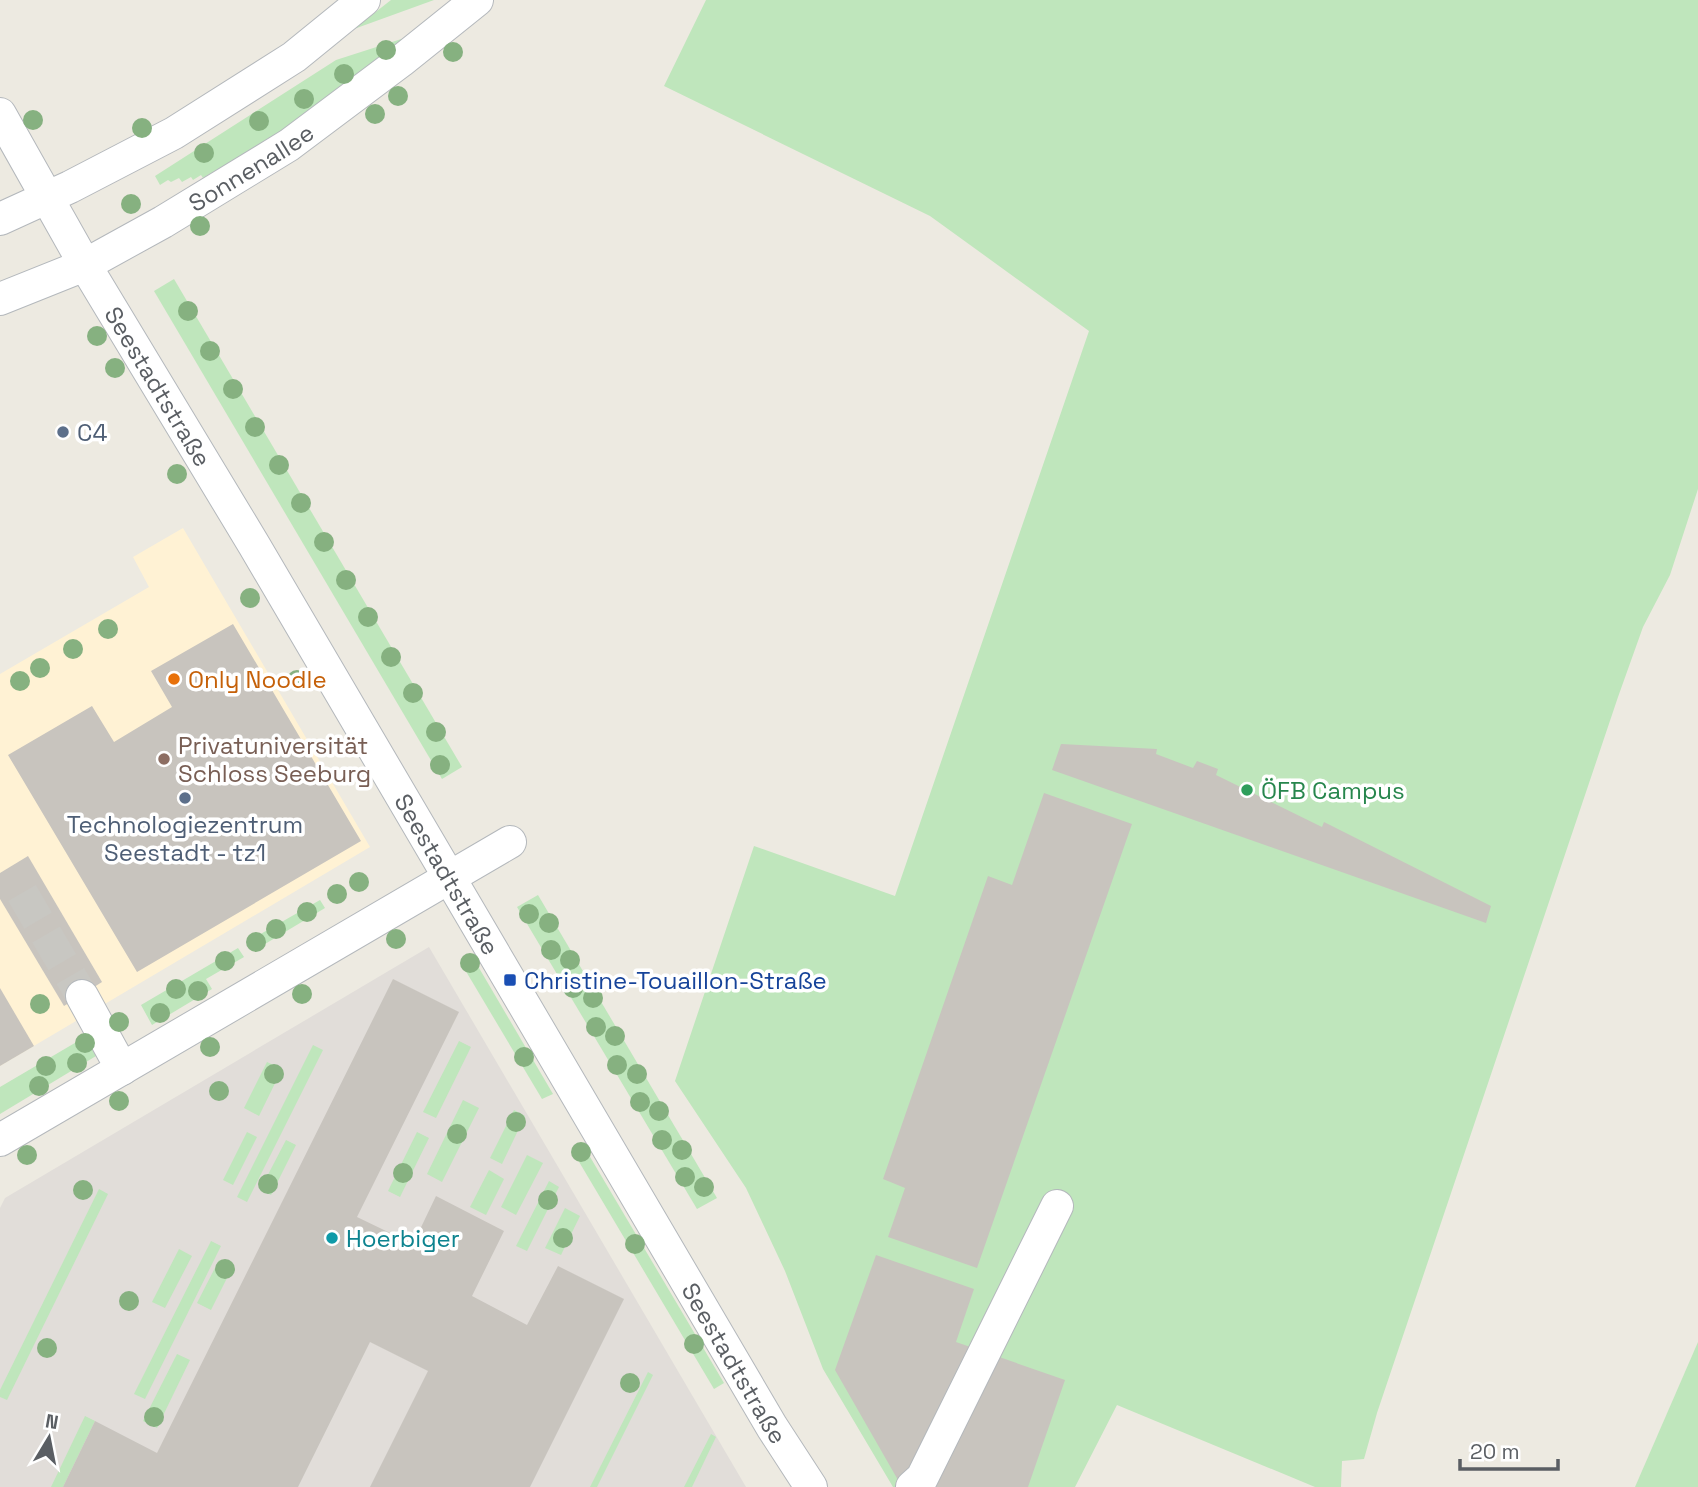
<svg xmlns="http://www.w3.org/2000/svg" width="1698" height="1487" font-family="'Space Grotesk',sans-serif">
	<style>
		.commercial { fill: #fff2d4 }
		.industrial { fill: #e1ddd9 }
		.green { fill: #bfe6bc }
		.building { fill: #c8c4be }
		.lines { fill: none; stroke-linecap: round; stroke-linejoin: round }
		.minor-tunnel { stroke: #c8c7c2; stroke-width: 32; stroke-dasharray: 32 16; stroke-linecap: butt }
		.minor-casing { stroke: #b4b8bc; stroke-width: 34 }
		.minor { stroke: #fff; stroke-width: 32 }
		.tree { fill: #86b180 }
		.service-dot { fill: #5c6f8a; stroke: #fff; stroke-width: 2.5 }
		.food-dot { fill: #e8710a; stroke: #fff; stroke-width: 2.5 }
		.education-dot { fill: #8d6e63; stroke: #fff; stroke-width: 2.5 }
		.leisure-dot { fill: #2e9e5b; stroke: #fff; stroke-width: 2.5 }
		.transit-dot { fill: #1a4fb4; stroke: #fff; stroke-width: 2.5 }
		.culture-dot { fill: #0f9aa8; stroke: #fff; stroke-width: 2.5 }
		.labels { text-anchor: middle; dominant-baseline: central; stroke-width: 7; stroke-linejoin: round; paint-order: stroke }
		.street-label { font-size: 24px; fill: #5a5e63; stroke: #fff }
		.service-label { font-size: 24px; fill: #4e5e75; stroke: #fff; text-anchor: start }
		.food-label { font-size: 24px; fill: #c56008; stroke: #fff; text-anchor: start }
		.education-label { font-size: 24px; fill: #785e54; stroke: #fff; text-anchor: start }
		.leisure-label { font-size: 24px; fill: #27864d; stroke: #fff; text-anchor: start }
		.transit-label { font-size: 24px; fill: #164399; stroke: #fff; text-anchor: start }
		.culture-label { font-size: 24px; fill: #0d838f; stroke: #fff; text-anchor: start }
	</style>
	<rect width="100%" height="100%" fill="#edeae1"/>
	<path class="commercial" d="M183 528 370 847 0 1066V674L149 587 133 557Z"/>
	<path class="industrial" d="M429 947 746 1487H0V1208L5 1198Z"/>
	<g class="green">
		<path d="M391 0H434L354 29Z"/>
		<path d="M706 0H1698V489L1670 575 1643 627 1618 697 1377 1413 1364 1459 1342 1461 1341 1487H1315L1117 1405 1075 1487H893L823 1369 785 1271 746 1188 675 1081 754 846 895 896 1089 331 930 216 664 86Z"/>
		<path d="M420 33 375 69 214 177 211 173 203 178 201 175 193 180 191 177 182 182 179 178 171 182 168 180 160 185 155 176 336 60Z"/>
		<path d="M174 279 462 767 442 779 154 291Z"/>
		<path d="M538 895 717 1198 697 1209 517 907Z"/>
		<path d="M320 900 325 908 255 950 250 940Z"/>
		<path d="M238 948 244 957 206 979 212 989 152 1025 141 1005Z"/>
		<path d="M472 956 553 1094 542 1099 461 963Z"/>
		<path d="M85 1037 96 1056 0 1114V1087Z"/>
		<path d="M459 1041 471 1047 436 1118 423 1112Z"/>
		<path d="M313 1045 323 1050 247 1202 237 1197Z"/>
		<path d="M267 1062 282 1069 259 1116 244 1108Z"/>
		<path d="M463 1100 479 1108 442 1182 427 1174Z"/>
		<path d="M514 1110 525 1116 502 1164 490 1158Z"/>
		<path d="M247 1132 257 1137 233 1185 223 1180Z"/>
		<path d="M417 1132 429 1138 400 1197 388 1191Z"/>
		<path d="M286 1140 296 1145 271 1195 260 1190Z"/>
		<path d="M583 1145 724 1383 714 1389 572 1150Z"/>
		<path d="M527 1155 543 1163 516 1215 501 1207Z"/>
		<path d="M489 1170 504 1179 486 1215 470 1207Z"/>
		<path d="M549 1181 559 1187 527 1251 516 1246Z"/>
		<path d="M99 1189 108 1194 7 1400 0 1397V1390Z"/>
		<path d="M565 1208 580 1216 561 1255 545 1248Z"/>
		<path d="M211 1241 221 1246 145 1399 134 1394Z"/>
		<path d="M179 1249 192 1256 165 1308 152 1302Z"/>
		<path d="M219 1260 233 1266 211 1310 197 1303Z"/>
		<path d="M1698 1342V1487H1635Z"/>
		<path d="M177 1354 190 1360 157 1428 143 1421Z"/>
		<path d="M648 1372 653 1375 597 1487H590Z"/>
		<path d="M85 1416 95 1421 63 1487H51Z"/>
		<path d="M711 1434 716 1437 692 1487H684Z"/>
	</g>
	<g class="building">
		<path d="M233 624 361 841 137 972 8 755 92 706 114 742 172 707 151 671Z"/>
		<path d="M1061 744 1157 749 1156 754 1193 768 1197 761 1218 769 1216 775 1322 827 1324 822 1491 906 1486 923 1052 770Z"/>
		<path d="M1044 793 1132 824 977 1268 888 1237 905 1188 883 1179 988 876 1012 885Z"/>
		<path d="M28 856 102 982 64 1006 0 899V873Z"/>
		<path d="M393 979 459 1012 357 1217 413 1244 436 1196 504 1231 472 1296 527 1325 558 1266 624 1299 530 1487H370L428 1371 370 1342 298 1487H63L95 1421 157 1453Z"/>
		<path d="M0 988 34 1046 0 1066Z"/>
		<path d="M876 1255 974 1289 956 1342 1065 1380 1028 1487H902L835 1370Z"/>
	</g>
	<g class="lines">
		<path class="minor-tunnel" d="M22 893 82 996"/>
		<g class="minor-casing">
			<g id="minor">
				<path id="s1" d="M0 114 85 265 254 545 772 1427 811 1487"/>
				<path d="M0 219 70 187 174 133 294 57 364 0"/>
				<path id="s2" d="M0 299 85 265 163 222 289 145 401 61 477 0"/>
				<path d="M82 996 122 1069"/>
				<path d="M0 1140 510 842"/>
				<path d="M912 1487 922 1478 1057 1206"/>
			</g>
		</g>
		<use href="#minor" class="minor"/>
	</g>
	<g class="tree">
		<circle cx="386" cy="50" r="10"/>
		<circle cx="453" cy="52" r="10"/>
		<circle cx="344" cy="74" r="10"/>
		<circle cx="398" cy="96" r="10"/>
		<circle cx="304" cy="99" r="10"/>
		<circle cx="375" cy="114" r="10"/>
		<circle cx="33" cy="120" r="10"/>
		<circle cx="259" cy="121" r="10"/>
		<circle cx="142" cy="128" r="10"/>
		<circle cx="204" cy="153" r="10"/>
		<circle cx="131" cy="204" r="10"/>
		<circle cx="200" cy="226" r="10"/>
		<circle cx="188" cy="311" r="10"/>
		<circle cx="97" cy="336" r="10"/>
		<circle cx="210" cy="351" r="10"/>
		<circle cx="115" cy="368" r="10"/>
		<circle cx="233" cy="389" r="10"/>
		<circle cx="255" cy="427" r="10"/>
		<circle cx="279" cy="465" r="10"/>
		<circle cx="177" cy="474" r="10"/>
		<circle cx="301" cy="503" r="10"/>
		<circle cx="324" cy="542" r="10"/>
		<circle cx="346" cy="580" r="10"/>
		<circle cx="250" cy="598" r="10"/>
		<circle cx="368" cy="617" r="10"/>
		<circle cx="108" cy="629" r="10"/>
		<circle cx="73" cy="649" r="10"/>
		<circle cx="391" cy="657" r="10"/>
		<circle cx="40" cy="668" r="10"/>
		<circle cx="297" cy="680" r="10"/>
		<circle cx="20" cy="681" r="10"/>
		<circle cx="413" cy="693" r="10"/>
		<circle cx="436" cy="732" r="10"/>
		<circle cx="440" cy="765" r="10"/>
		<circle cx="359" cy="882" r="10"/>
		<circle cx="337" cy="894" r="10"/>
		<circle cx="307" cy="912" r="10"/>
		<circle cx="529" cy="914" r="10"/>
		<circle cx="549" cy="923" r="10"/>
		<circle cx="276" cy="929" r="10"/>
		<circle cx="396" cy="939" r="10"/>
		<circle cx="256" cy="942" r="10"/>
		<circle cx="551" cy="950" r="10"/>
		<circle cx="570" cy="960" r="10"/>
		<circle cx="225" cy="961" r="10"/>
		<circle cx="470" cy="963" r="10"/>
		<circle cx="573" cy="988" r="10"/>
		<circle cx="176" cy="989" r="10"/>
		<circle cx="198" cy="991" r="10"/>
		<circle cx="302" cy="994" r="10"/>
		<circle cx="593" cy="998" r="10"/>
		<circle cx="40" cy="1004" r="10"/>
		<circle cx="160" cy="1013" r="10"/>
		<circle cx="119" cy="1022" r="10"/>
		<circle cx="596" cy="1027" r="10"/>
		<circle cx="615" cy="1036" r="10"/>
		<circle cx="85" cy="1043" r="10"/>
		<circle cx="210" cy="1047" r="10"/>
		<circle cx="524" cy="1057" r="10"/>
		<circle cx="77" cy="1063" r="10"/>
		<circle cx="617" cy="1065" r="10"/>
		<circle cx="46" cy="1066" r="10"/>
		<circle cx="274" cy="1074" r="10"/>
		<circle cx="637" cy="1074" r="10"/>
		<circle cx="39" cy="1086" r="10"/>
		<circle cx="219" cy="1091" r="10"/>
		<circle cx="119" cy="1101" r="10"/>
		<circle cx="640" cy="1102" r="10"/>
		<circle cx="659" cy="1111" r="10"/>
		<circle cx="516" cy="1122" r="10"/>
		<circle cx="457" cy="1134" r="10"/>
		<circle cx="662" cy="1140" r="10"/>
		<circle cx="682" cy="1150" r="10"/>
		<circle cx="581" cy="1152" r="10"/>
		<circle cx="27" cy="1155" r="10"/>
		<circle cx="403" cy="1173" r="10"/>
		<circle cx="685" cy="1177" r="10"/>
		<circle cx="268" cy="1184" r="10"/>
		<circle cx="704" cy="1187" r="10"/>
		<circle cx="83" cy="1190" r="10"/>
		<circle cx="548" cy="1200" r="10"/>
		<circle cx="563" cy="1238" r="10"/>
		<circle cx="635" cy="1244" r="10"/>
		<circle cx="225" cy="1269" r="10"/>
		<circle cx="129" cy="1301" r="10"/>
		<circle cx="694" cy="1344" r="10"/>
		<circle cx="47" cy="1348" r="10"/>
		<circle cx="630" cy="1383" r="10"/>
		<circle cx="154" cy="1417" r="10"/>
	</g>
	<g class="service-dot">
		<circle cx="63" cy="432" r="7"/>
		<circle cx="185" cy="798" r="7"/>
	</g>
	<circle class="food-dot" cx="174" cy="679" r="7"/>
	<circle class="education-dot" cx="164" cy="759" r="7"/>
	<circle class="leisure-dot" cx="1247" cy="790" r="7"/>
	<rect class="transit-dot" x="503" y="973" width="14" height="14" rx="3.5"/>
	<circle class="culture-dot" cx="332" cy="1238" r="7"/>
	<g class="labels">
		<g class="street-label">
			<text stroke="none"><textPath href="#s2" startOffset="284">Sonnenallee</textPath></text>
			<text stroke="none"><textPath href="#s1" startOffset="315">Seestadtstraße</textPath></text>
			<text stroke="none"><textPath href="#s1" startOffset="882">Seestadtstraße</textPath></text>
			<text stroke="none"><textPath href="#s1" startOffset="1449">Seestadtstraße</textPath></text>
		</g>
		<g class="service-label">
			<text x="77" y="432">C4</text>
			<text x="185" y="824" text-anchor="middle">Technologiezentrum<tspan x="185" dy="28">Seestadt - tz1</tspan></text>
		</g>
		<g class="food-label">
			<text x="188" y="679">Only Noodle</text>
		</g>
		<g class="education-label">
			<text x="178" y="745">Privatuniversität<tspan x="178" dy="28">Schloss Seeburg</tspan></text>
		</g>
		<g class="leisure-label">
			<text x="1261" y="790">ÖFB Campus</text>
		</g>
		<g class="transit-label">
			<text x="524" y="980">Christine-Touaillon-Straße</text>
		</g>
		<g class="culture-label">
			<text x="346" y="1238">Hoerbiger</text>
		</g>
	</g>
	<g transform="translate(49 1438) rotate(10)" stroke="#ffffff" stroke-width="5" paint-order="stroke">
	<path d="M0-5L12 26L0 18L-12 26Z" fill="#5a5e63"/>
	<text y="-10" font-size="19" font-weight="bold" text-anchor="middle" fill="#5a5e63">N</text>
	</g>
	<path d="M1460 1459v10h98v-10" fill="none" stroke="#5a5e63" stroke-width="3.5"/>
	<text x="1470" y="1459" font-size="21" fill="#5a5e63" stroke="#ffffff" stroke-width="5" paint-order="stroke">20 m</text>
</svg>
